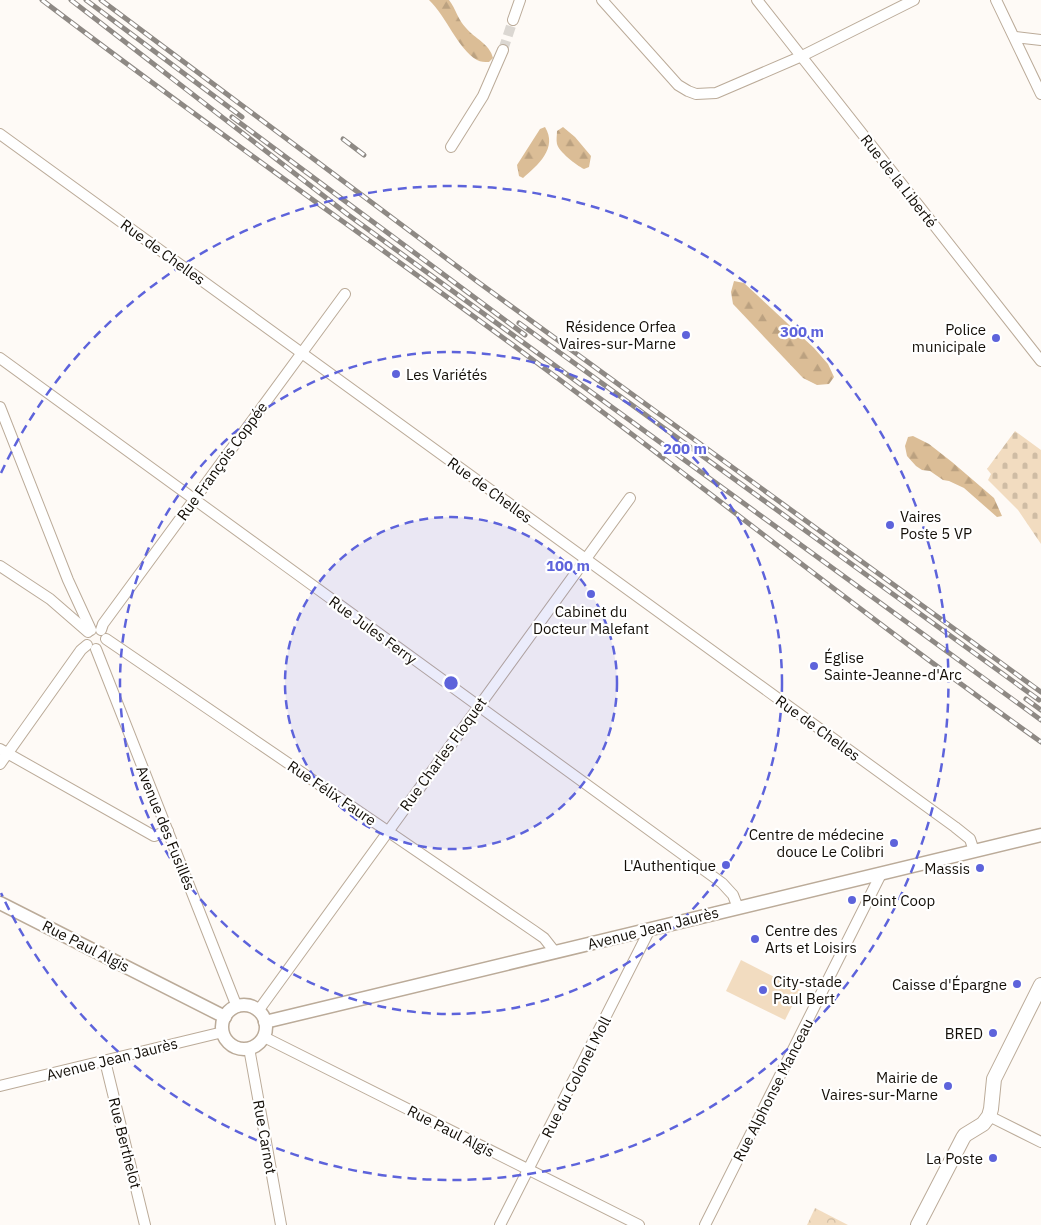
<svg xmlns="http://www.w3.org/2000/svg" width="1041" height="1225" font-family="'IBM Plex Sans',sans-serif">
	<style>
		.forest { fill: url(#forest-firs) }
		.cemetery { fill: url(#cemetery-stones) }
		.park { fill: url(#park-crowns) }
		.pitch { fill: #f2dcc0 }
		.lines { fill: none; stroke-linecap: round; stroke-linejoin: round }
		.minor-tunnel { stroke: #dbd7d2; stroke-width: 10; stroke-dasharray: 10 5; stroke-linecap: butt }
		.minor-casing { stroke: #bbab99; stroke-width: 12 }
		.tertiary-casing { stroke: #bbab99; stroke-width: 15 }
		.secondary-casing { stroke: #bbab99; stroke-width: 16 }
		.minor { stroke: #fff; stroke-width: 10 }
		.tertiary { stroke: #fff; stroke-width: 12 }
		.secondary { stroke: #fff; stroke-width: 14 }
		.rail-casing { stroke: #8e8984; stroke-width: 5 }
		.rail { stroke: #fff; stroke-width: 3; stroke-dasharray: 9; stroke-linecap: butt }
		.ring { fill: none; stroke: #5d63db; stroke-width: 2.5; stroke-dasharray: 9 6 }
		.poi-dot { fill: #5d63db; stroke: #fff; stroke-width: 2 }
		.labels { text-anchor: middle; dominant-baseline: central; stroke-width: 4.5; stroke-linejoin: round; paint-order: stroke }
		.street-label { font-size: 15px; fill: #130e07; stroke: #fff }
		.poi-label { font-size: 15px; fill: #130e07; stroke: #fff; text-anchor: end }
		.centre { fill: #5d63db; stroke: #fff; stroke-width: 2.5 }
		.ring-label { font-size: 15px; text-anchor: middle; font-weight: bold; fill: #5d63db; stroke: #fff; stroke-width: 4.5; stroke-linejoin: round; paint-order: stroke }
	</style>
	<defs>
		<pattern id="forest-firs" width="22" height="20" patternUnits="userSpaceOnUse" patternTransform="scale(1.25)"><rect width="22" height="20" fill="#dbbd96"/><path d="M5 1l3.5 6h-7zM16 11l3.5 6h-7z" fill="#bba180"/></pattern>
		<pattern id="cemetery-stones" width="16" height="16" patternUnits="userSpaceOnUse" patternTransform="scale(1.25)"><rect width="16" height="16" fill="#f2dcc0"/><path d="M2 7V4a2 2 0 0 1 4 0v3zM10 15v-3a2 2 0 0 1 4 0v3z" fill="#cfbca4"/></pattern>
		<pattern id="park-crowns" width="20" height="18" patternUnits="userSpaceOnUse" patternTransform="scale(1.25)"><rect width="20" height="18" fill="#f2dcc0"/><path d="M2 6a3 3 0 1 1 6 0M12 15a3 3 0 1 1 6 0" fill="none" stroke="#cfbca4"/></pattern>
	</defs>
	<rect width="100%" height="100%" fill="#fefaf6"/>
	<g class="forest">
		<path d="M429 0H449C456 9 458 20 466 28 474 38 490 44 493 58L489 62C484 62 481 62 477 60 458 49 446 16 429 0Z"/>
		<path d="M545 127C558 148 538 165 523 178L519 176 517 165 540 129Z"/>
		<path d="M563 127 575 137 591 156 589 167 584 169C576 165 559 152 557 144 556 140 557 135 557 131Z"/>
		<path d="M734 281 744 283 814 348 828 364 834 377 829 384 817 385 803 378 733 304 731 292Z"/>
		<path d="M913 436 929 444 952 462 994 498 1002 516 997 517 964 488 949 481 943 480 930 471 922 470 916 466 907 456 905 446 908 437Z"/>
	</g>
	<path class="cemetery" d="M1015 431 1041 450V544L1018 510 988 480 991 474 987 469Z"/>
	<path class="park" d="M815 1208 848 1225H807Z"/>
	<path class="pitch" d="M741 960 800 990 785 1020 726 991Z"/>
	<g class="lines">
		<path class="minor-tunnel" d="M503 50 513 20"/>
		<g class="minor-casing">
			<g id="minor">
				<path d="M602 0 678 85 688 91 696 94 716 93 802 56 914 0"/>
				<path d="M757 0 1041 361"/>
				<path d="M996 0 1041 94"/>
				<path d="M513 20 520 0"/>
				<path d="M1015 37 1041 40"/>
				<path d="M0 134 955 827 970 839 974 851"/>
				<path d="M451 147 483 96 503 50"/>
				<path d="M0 358 722 883 733 895 738 908"/>
				<path d="M0 407 68 580 91 630"/>
				<path d="M0 566 50 599 88 632"/>
				<path d="M101 630 103 624 345 294"/>
				<path d="M106 639 534 931 544 938 555 952"/>
				<path d="M96 649 237 1007"/>
				<path d="M0 749 154 836 168 831"/>
				<path d="M0 764 81 650 87 645"/>
				<path d="M258 1011 630 498"/>
				<path d="M264 1037 639 1225"/>
				<path d="M249 1048 281 1225"/>
				<path d="M105 1061 145 1225"/>
				<path d="M0 1086 223 1032"/>
				<path d="M989 1116 1041 1142"/>
				<path d="M500 1225 650 929"/>
				<path d="M705 1225 881 874"/>
			</g>
		</g>
		<g class="tertiary-casing">
			<g id="tertiary">
				<path d="M0 903 225 1017"/>
				<circle cx="244" cy="1027" r="22"/>
				<path d="M265 1022 1041 835"/>
			</g>
		</g>
		<g class="secondary-casing">
			<path id="secondary" d="M918 1225 963 1138 965 1135 983 1124 989 1116 991 1109 994 1079 1041 985"/>
		</g>
		<use href="#minor" class="minor"/>
		<use href="#tertiary" class="tertiary"/>
		<use href="#secondary" class="secondary"/>
		<g class="rail-casing">
			<g id="rail">
				<path d="M42 0C199 120 362 234 521 351 696 480 864 616 1041 742"/>
				<path d="M71 0 347 214 1041 720"/>
				<path d="M86 0 242 117"/>
				<path d="M101 0 478 282 1041 692"/>
				<path d="M232 117 525 335"/>
				<path d="M343 139 364 155"/>
				<path d="M519 323 1039 700"/>
				<path d="M1026 699 1041 710"/>
			</g>
		</g>
		<use href="#rail" class="rail"/>
	</g>
	<circle cx="451" cy="683" r="166" fill="#5d63db" fill-opacity=".12"/>
	<g class="ring">
		<circle cx="451" cy="683" r="166"/>
		<circle cx="451" cy="683" r="331"/>
		<path d="M1 473A497 497 0 1 1 1 893"/>
	</g>
	<g class="poi-dot">
		<circle cx="686" cy="335" r="5"/>
		<circle cx="996" cy="338" r="5"/>
		<circle cx="396" cy="374" r="5"/>
		<circle cx="890" cy="525" r="5"/>
		<circle cx="591" cy="594" r="5"/>
		<circle cx="814" cy="666" r="5"/>
		<circle cx="894" cy="843" r="5"/>
		<circle cx="726" cy="865" r="5"/>
		<circle cx="980" cy="868" r="5"/>
		<circle cx="852" cy="900" r="5"/>
		<circle cx="755" cy="939" r="5"/>
		<circle cx="1017" cy="984" r="5"/>
		<circle cx="763" cy="990" r="5"/>
		<circle cx="993" cy="1033" r="5"/>
		<circle cx="948" cy="1086" r="5"/>
		<circle cx="993" cy="1158" r="5"/>
	</g>
	<g class="labels">
		<g class="street-label">
			<text transform="translate(899 181) rotate(52)">Rue de la Liberté</text>
			<text transform="translate(163 252) rotate(36)">Rue de Chelles</text>
			<text transform="translate(222 461) rotate(-54)">Rue François Coppée</text>
			<text transform="translate(490 490) rotate(36)">Rue de Chelles</text>
			<text transform="translate(373 630) rotate(36)">Rue Jules Ferry</text>
			<text transform="translate(818 728) rotate(36)">Rue de Chelles</text>
			<text transform="translate(443 754) rotate(-54)">Rue Charles Floquet</text>
			<text transform="translate(332 793) rotate(34)">Rue Félix Faure</text>
			<text transform="translate(166 828) rotate(68)">Avenue des Fusillés</text>
			<text transform="translate(653 928) rotate(-14)">Avenue Jean Jaurès</text>
			<text transform="translate(86 946) rotate(27)">Rue Paul Algis</text>
			<text transform="translate(112 1059) rotate(-14)">Avenue Jean Jaurès</text>
			<text transform="translate(576 1077) rotate(-63)">Rue du Colonel Moll</text>
			<text transform="translate(773 1090) rotate(-63)">Rue Alphonse Manceau</text>
			<text transform="translate(451 1131) rotate(27)">Rue Paul Algis</text>
			<text transform="translate(265 1137) rotate(80)">Rue Carnot</text>
			<text transform="translate(125 1143) rotate(76)">Rue Berthelot</text>
		</g>
		<g class="poi-label">
			<text x="676" y="326">Résidence Orfea<tspan x="676" dy="17">Vaires-sur-Marne</tspan></text>
			<text x="986" y="329">Police<tspan x="986" dy="17">municipale</tspan></text>
			<text x="406" y="374" text-anchor="start">Les Variétés</text>
			<text x="900" y="516" text-anchor="start">Vaires<tspan x="900" dy="17">Poste 5 VP</tspan></text>
			<text x="591" y="611" text-anchor="middle">Cabinet du<tspan x="591" dy="17">Docteur Malefant</tspan></text>
			<text x="824" y="657" text-anchor="start">Église<tspan x="824" dy="17">Sainte-Jeanne-d'Arc</tspan></text>
			<text x="884" y="834">Centre de médecine<tspan x="884" dy="17">douce Le Colibri</tspan></text>
			<text x="716" y="865">L'Authentique</text>
			<text x="970" y="868">Massis</text>
			<text x="862" y="900" text-anchor="start">Point Coop</text>
			<text x="765" y="930" text-anchor="start">Centre des<tspan x="765" dy="17">Arts et Loisirs</tspan></text>
			<text x="773" y="981" text-anchor="start">City-stade<tspan x="773" dy="17">Paul Bert</tspan></text>
			<text x="1007" y="984">Caisse d'Épargne</text>
			<text x="983" y="1033">BRED</text>
			<text x="938" y="1077">Mairie de<tspan x="938" dy="17">Vaires-sur-Marne</tspan></text>
			<text x="983" y="1158">La Poste</text>
		</g>
	</g>
	<circle cx="451" cy="683" r="8" class="centre"/>
	<g class="ring-label">
		<text x="802" y="337">300 m</text>
		<text x="685" y="454">200 m</text>
		<text x="568" y="571">100 m</text>
	</g>
</svg>
